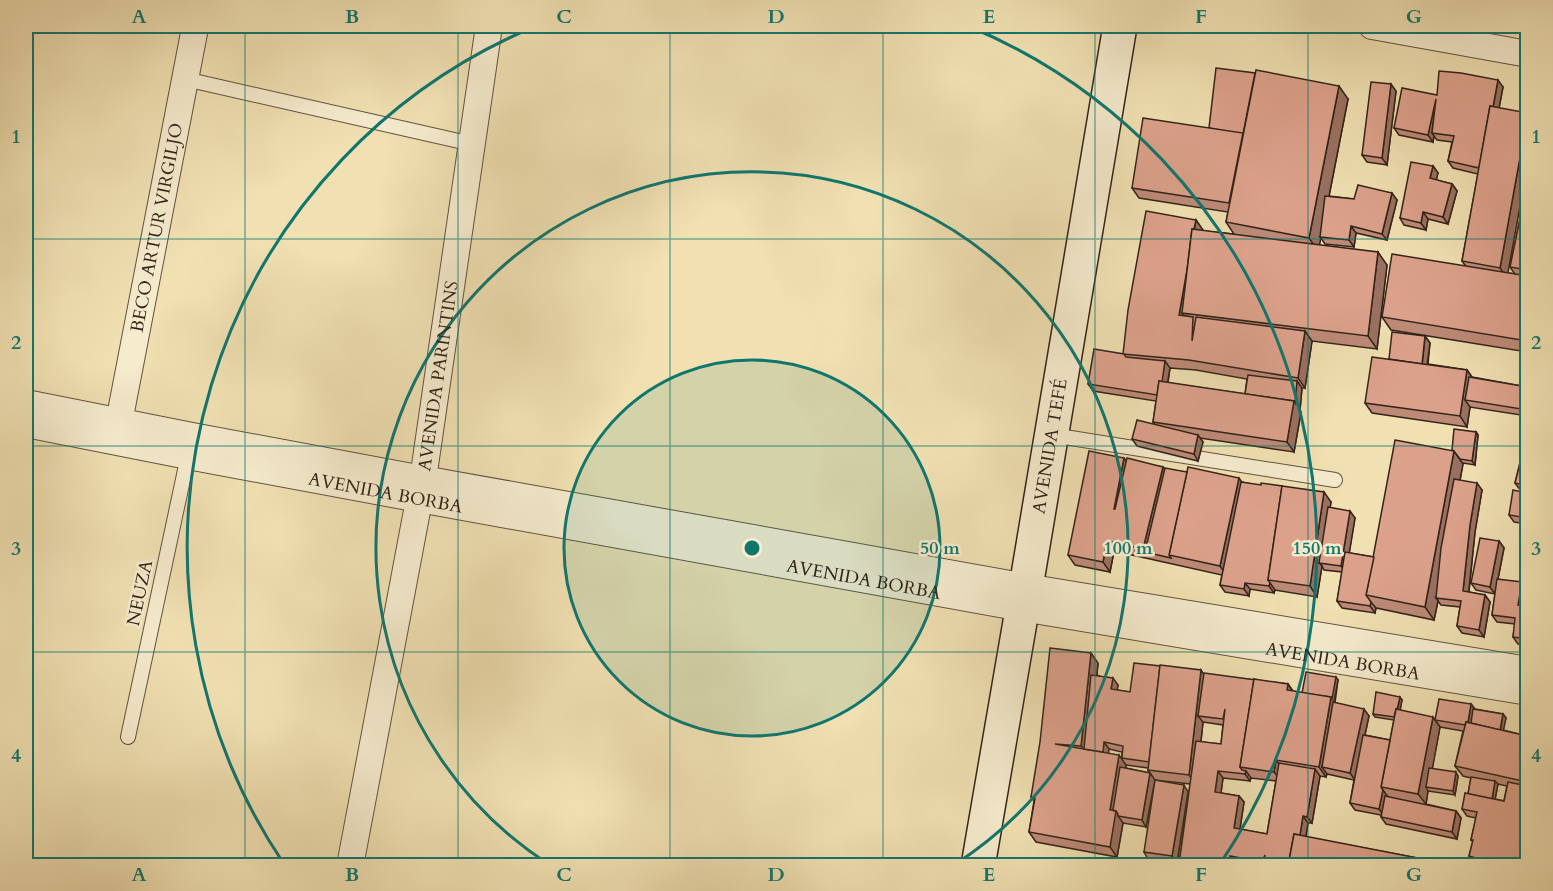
<svg xmlns="http://www.w3.org/2000/svg" width="1553" height="891" font-family="Cardo,serif">
	<style>
		.lines { fill: none; stroke-linecap: round; stroke-linejoin: round }
		.service-casing { stroke: #62533f; stroke-width: 16 }
		.minor-casing { stroke: #62533f; stroke-width: 28 }
		.secondary-casing { stroke: #332419; stroke-width: 36 }
		.service { stroke: #f5ebcd; stroke-width: 14 }
		.minor { stroke: #f5ebcd; stroke-width: 26 }
		.secondary { stroke: #f5ebcd; stroke-width: 33 }
		.wall { fill: #bd8a78; stroke: #332419; stroke-width: 1.5; fill-rule: evenodd }
		.shaded-wall { fill: #9a7161; stroke: #332419; stroke-width: 1.5 }
		.building { fill: #dca18b; stroke: #332419; stroke-width: 1.5 }
		.grid { fill: none; stroke: #0f766e; stroke-width: 1.5; stroke-opacity: 0.55 }
		.ring { fill: none; stroke: #0f766e; stroke-width: 3 }
		.labels { text-anchor: middle; dominant-baseline: central; stroke-width: 5; stroke-linejoin: round; paint-order: stroke }
		.street-label { font-size: 18px; fill: #332419; stroke: #f5ebcd }
		.centre { fill: #0f766e; stroke: #f5ebcd; stroke-width: 3 }
		.ring-label { font-size: 18px; text-anchor: middle; font-weight: bold; fill: #0f766e; stroke: #f5ebcd; stroke-width: 5; stroke-linejoin: round; paint-order: stroke }
		.neatline { fill: none; stroke: #0f766e; stroke-width: 2 }
		.grid-label { font-size: 20px; text-anchor: middle; font-weight: bold; fill: #0f766e }
	</style>
	<rect width="100%" height="100%" fill="#f0e0b2"/>
	<filter id="stains"><feTurbulence type="fractalNoise" baseFrequency=".00333" numOctaves="4"/><feColorMatrix values="0 0 0 0 .2 0 0 0 0 .09 0 0 0 0 .02 0 0 0 .5 -.17"/></filter>
	<radialGradient id="worn" r=".72"><stop offset=".6" stop-color="#630" stop-opacity="0"/><stop offset="1" stop-color="#630" stop-opacity=".3"/></radialGradient>
	<g class="lines">
		<g class="service-casing">
			<g id="service">
				<path d="M185 79 472 144"/>
				<path d="M1052 435 1335 480"/>
				<path d="M128 737 188 456"/>
			</g>
		</g>
		<g class="minor-casing">
			<g id="minor">
				<path d="M1372 26 1528 54"/>
				<path d="M26 403 192 436 423 479 1026 587 1528 670"/>
				<path id="s1" d="M119 422 194 33"/>
				<path id="s2" d="M26 424 188 456 419 499 1022 608 1528 692"/>
				<path id="s3" d="M350 866 423 479 489 26"/>
			</g>
		</g>
		<g class="secondary-casing">
			<g id="secondary">
				<path id="s4" d="M978 866 1026 587 1120 26"/>
			</g>
		</g>
		<use href="#service" class="service"/>
		<use href="#minor" class="minor"/>
		<use href="#secondary" class="secondary"/>
	</g>
	<g class="wall">
		<path d="M1503 87 1499 108 1508 273 1515 274 1510 267 1527 185V352L1391 330 1382 317 1465 265 1462 261 1478 174 1453 168 1448 161 1452 142 1437 140 1434 136 1433 142 1399 135 1394 128 1437 95Z"/>
		<path d="M1396 91 1387 165 1367 162 1362 155Z"/>
		<path d="M1348 99 1329 196 1354 199 1397 200 1387 240 1356 233 1354 247 1325 244 1321 238 1319 245 1387 265 1377 349 1312 341 1305 388H1302L1300 410 1301 412 1294 452 1200 438 1203 442 1198 461 1137 446 1132 439 1155 425 1153 422 1156 401 1093 391 1088 384 1124 354 1196 220 1203 231 1234 234 1226 222 1228 212 1139 198 1132 188 1209 128ZM1170 368 1196 370 1247 379 1245 394 1168 383Z"/>
		<path d="M1433 166 1438 173 1436 180 1452 184 1457 191 1448 224 1428 219 1426 230 1404 225 1400 218Z"/>
		<path d="M1425 336 1430 343 1428 364 1467 370 1472 377 1527 387V416L1470 407 1467 427 1372 413 1365 403 1389 359Z"/>
		<path d="M1476 432 1478 435 1475 465 1463 463 1460 480 1482 490 1475 532 1469 592 1485 595 1490 602 1484 637 1462 633 1457 626 1460 607 1441 605 1438 601 1434 620 1376 608 1375 613 1342 608 1337 601 1342 572 1324 570 1322 566 1317 597 1275 590 1274 593 1250 589 1249 596 1225 592 1220 585 1222 575 1114 551 1110 572 1075 565 1068 555 1126 461 1163 467 1165 470 1187 472 1242 482 1331 502 1330 507 1355 518 1349 553 1374 557 1452 450Z"/>
		<path d="M1527 435V524L1514 522 1509 515 1521 491 1515 483Z"/>
		<path d="M1499 541 1504 548 1498 579 1527 589 1524 605 1527 606V645L1518 644 1513 637 1515 624 1497 622 1492 615 1495 594 1476 590 1471 583Z"/>
		<path d="M1098 663 1097 675 1118 685 1117 690 1130 692 1204 674 1288 684 1293 691 1302 693 1338 680 1335 703 1369 716 1365 735 1390 740 1394 720 1375 717 1373 714 1402 700 1400 710 1440 727 1432 769 1458 776 1455 795 1428 791 1426 804 1456 811 1461 818 1457 839 1386 824 1381 817V815L1355 810 1350 803 1354 780 1327 774 1326 777 1320 776 1312 823H1308L1306 837 1459 866H1247L1235 863V866H1180L1179 864 1190 784 1155 780 1146 827 1123 823 1117 857 1036 842 1029 832 1034 801 1031 797ZM1203 722 1223 725 1221 744 1201 742ZM1109 749 1122 752V758L1108 753ZM1126 765 1148 768V770L1150 773 1126 768ZM1223 778 1250 781 1251 778 1276 781 1267 834 1240 829 1244 802 1239 796 1221 793Z"/>
		<path d="M1471 704 1475 709 1503 714 1506 718 1503 730 1527 736V866H1483L1474 863 1469 856 1473 842 1471 840 1476 818 1467 816 1462 809 1468 794 1471 778 1463 776 1455 766 1463 731 1440 727 1435 720ZM1498 784 1507 786 1504 801 1495 799Z"/>
		<path d="M1188 792 1177 863 1148 859 1144 852Z"/>
	</g>
	<g class="shaded-wall">
		<path d="M1498 80 1503 87 1486 176 1482 169Z"/>
		<path d="M1391 84 1396 91 1387 165 1382 158Z"/>
		<path d="M1339 86 1348 99 1321 237H1320L1321 238 1318 251 1309 238Z"/>
		<path d="M1436 99 1432 133 1434 136 1433 142 1428 135Z"/>
		<path d="M1527 119V168L1507 278 1500 268Z"/>
		<path d="M1433 166 1438 173 1435 185 1430 178Z"/>
		<path d="M1452 184 1457 191 1448 224 1443 217Z"/>
		<path d="M1392 193 1397 200 1387 240 1382 234Z"/>
		<path d="M1423 212 1428 219 1426 230 1421 223Z"/>
		<path d="M1196 220 1203 230 1188 314 1182 313 1187 320 1179 315Z"/>
		<path d="M1351 226 1356 233 1354 247 1349 240Z"/>
		<path d="M1378 252 1387 265 1377 349 1368 336Z"/>
		<path d="M1305 331 1312 341 1305 388 1298 378Z"/>
		<path d="M1425 336 1430 343 1426 373 1422 367Z"/>
		<path d="M1165 361 1170 368 1164 403 1159 396Z"/>
		<path d="M1467 370 1474 380 1465 400 1470 407 1467 427 1460 416Z"/>
		<path d="M1297 381 1302 388 1300 410 1301 412 1294 452 1287 442Z"/>
		<path d="M1476 432 1478 435 1475 465 1472 461Z"/>
		<path d="M1198 435 1203 442 1198 461 1194 454Z"/>
		<path d="M1454 451 1463 464 1438 599 1436 598 1438 601 1434 620 1425 607Z"/>
		<path d="M1124 458 1131 468 1121 519 1114 509Z"/>
		<path d="M1163 467 1170 477 1145 552 1143 549Z"/>
		<path d="M1239 478 1246 488 1227 576 1220 566Z"/>
		<path d="M1477 483 1482 490 1475 532 1468 598 1463 591 1470 525Z"/>
		<path d="M1324 492 1331 502 1322 563H1319L1322 566 1317 597 1310 586Z"/>
		<path d="M1350 511 1355 518 1346 573 1341 566Z"/>
		<path d="M1107 541 1114 551 1110 572 1103 562Z"/>
		<path d="M1499 541 1504 548 1495 594 1490 587Z"/>
		<path d="M1522 582 1527 589 1523 612 1518 605Z"/>
		<path d="M1245 583 1250 589 1249 596 1244 589Z"/>
		<path d="M1270 583 1275 590 1274 593 1269 586Z"/>
		<path d="M1485 595 1490 602 1484 637 1479 630Z"/>
		<path d="M1371 602 1376 608 1375 613 1370 606Z"/>
		<path d="M1091 653 1098 663 1089 752H1086L1081 746Z"/>
		<path d="M1201 670 1208 681 1198 716 1203 722 1196 785 1189 775Z"/>
		<path d="M1336 677 1338 680 1334 702 1338 707 1322 767 1327 774 1326 777 1319 767 1331 697Z"/>
		<path d="M1113 678 1118 685 1116 696 1111 689Z"/>
		<path d="M1288 684 1295 695 1287 690Z"/>
		<path d="M1400 697 1402 700 1398 721 1396 718Z"/>
		<path d="M1471 704 1476 711 1473 729 1468 725Z"/>
		<path d="M1364 709 1369 716 1355 780 1350 773Z"/>
		<path d="M1503 714 1506 718 1502 737 1500 734Z"/>
		<path d="M1433 717 1440 727 1429 787H1426L1428 791 1426 804 1418 794Z"/>
		<path d="M1104 742 1109 749 1107 761 1102 754Z"/>
		<path d="M1119 755 1126 765 1118 814V816L1123 823 1117 857 1110 847V810Z"/>
		<path d="M1276 760 1283 770 1282 782 1274 772Z"/>
		<path d="M1315 769 1320 776 1312 823 1307 817Z"/>
		<path d="M1218 771 1223 778 1220 799 1215 792Z"/>
		<path d="M1246 771 1251 778 1250 781 1245 774Z"/>
		<path d="M1456 772 1458 776 1455 795 1453 791Z"/>
		<path d="M1150 773 1155 780 1146 827 1142 820Z"/>
		<path d="M1495 781 1498 784 1494 805 1492 801Z"/>
		<path d="M1184 785 1188 792 1177 863 1172 856Z"/>
		<path d="M1383 790 1388 797 1384 816 1379 809Z"/>
		<path d="M1239 796 1244 802 1239 835 1234 828Z"/>
		<path d="M1456 811 1461 818 1457 839 1452 832Z"/>
		<path d="M1303 816 1308 823 1304 847 1299 841Z"/>
		<path d="M1230 856 1235 863V866H1229Z"/>
	</g>
	<g class="building">
		<path d="M1216 68 1255 73 1243 134 1209 128Z"/>
		<path d="M1256 70 1339 86 1309 238 1226 222Z"/>
		<path d="M1439 71 1461 73 1498 80 1493 107 1490 106 1479 168 1448 161 1454 136 1432 133 1436 99 1428 135 1394 128 1402 88 1437 95Z"/>
		<path d="M1371 82 1391 84 1382 158 1362 155Z"/>
		<path d="M1490 106 1527 113V119L1500 268 1462 261Z"/>
		<path d="M1143 118 1243 133 1229 203 1132 188Z"/>
		<path d="M1411 162 1433 166 1430 178 1452 184 1443 217 1423 212 1421 223 1400 218Z"/>
		<path d="M1358 185 1392 193 1382 234 1351 226 1349 240 1320 237 1325 196 1354 199Z"/>
		<path d="M1527 185V270L1510 267Z"/>
		<path d="M1146 211 1196 220 1194 229H1192L1187 270 1179 315 1193 317 1192 341 1196 317 1305 331 1298 378 1189 360 1123 354 1128 310Z"/>
		<path d="M1192 229 1378 252 1368 336 1182 313Z"/>
		<path d="M1392 254 1527 276V341L1382 317Z"/>
		<path d="M1392 332 1425 336 1422 364 1389 359Z"/>
		<path d="M1094 349 1124 354 1126 357 1165 361 1162 382 1159 381 1157 395 1088 384Z"/>
		<path d="M1372 357 1467 370 1460 416 1365 403Z"/>
		<path d="M1248 375 1297 381 1295 403 1294 401 1245 394Z"/>
		<path d="M1469 377 1527 387V410L1465 400Z"/>
		<path d="M1159 381 1294 401 1287 442 1153 422Z"/>
		<path d="M1137 420 1198 435 1194 454 1132 439Z"/>
		<path d="M1454 429 1476 432 1472 461 1460 459 1454 451 1452 450Z"/>
		<path d="M1527 435V486L1515 483Z"/>
		<path d="M1395 440 1454 451 1425 607 1366 595Z"/>
		<path d="M1089 451 1124 458 1114 509H1115L1127 458 1163 467 1143 549 1107 541 1103 562 1068 555Z"/>
		<path d="M1188 467 1239 478 1220 566 1169 555Z"/>
		<path d="M1165 468 1187 472 1169 555 1171 558 1145 552Z"/>
		<path d="M1454 479 1477 483 1470 525 1463 591 1485 595 1479 630 1457 626 1461 601 1436 598 1441 548Z"/>
		<path d="M1241 482 1261 485V483L1282 486 1268 580 1270 583 1269 586 1245 583 1244 589 1220 585Z"/>
		<path d="M1282 486 1324 492 1310 586 1268 580Z"/>
		<path d="M1513 490 1527 493V518L1509 515Z"/>
		<path d="M1328 507 1350 511 1341 566 1319 563Z"/>
		<path d="M1527 529V544H1525Z"/>
		<path d="M1480 538 1499 541 1490 587 1471 583Z"/>
		<path d="M1345 552 1374 557 1366 595 1371 602 1370 606 1337 601Z"/>
		<path d="M1497 579 1522 582 1518 605 1527 606V639L1513 637 1515 618 1492 615Z"/>
		<path d="M1050 648 1091 653 1081 746 1055 744 1119 755 1110 810 1116 811 1110 847 1029 832 1035 798 1031 797 1040 742Z"/>
		<path d="M1134 663 1160 666 1149 762 1122 758 1123 746 1104 742 1103 752 1084 749 1091 675 1113 678 1111 689 1130 692Z"/>
		<path d="M1160 665 1201 670 1189 775 1148 770Z"/>
		<path d="M1306 672 1336 677 1332 699 1331 697 1302 693Z"/>
		<path d="M1204 673 1256 680 1254 679 1240 767 1242 770 1246 771 1245 774 1218 771 1215 792 1239 796 1234 828 1267 834 1279 763 1315 769 1307 817 1303 816 1300 835 1294 834 1288 866H1263L1265 855 1262 862 1230 856 1229 866H1188L1179 864 1196 741 1221 744 1225 709 1223 719 1198 716Z"/>
		<path d="M1254 679 1288 684 1287 690 1331 697 1319 767 1276 760 1274 772 1240 767Z"/>
		<path d="M1376 692 1400 697 1397 710 1396 709 1394 717 1373 714Z"/>
		<path d="M1439 699 1471 704 1468 722H1466L1465 725 1435 720Z"/>
		<path d="M1333 702 1364 709 1350 773 1322 767Z"/>
		<path d="M1396 709 1433 717 1418 794 1381 787Z"/>
		<path d="M1473 709 1503 714 1500 730 1471 723Z"/>
		<path d="M1466 722 1527 736V782L1455 766Z"/>
		<path d="M1363 735 1390 740 1381 787 1383 790 1379 809 1350 803Z"/>
		<path d="M1120 767 1150 773 1142 820 1118 816V814L1116 811 1113 810Z"/>
		<path d="M1429 768 1456 772 1453 791 1426 787Z"/>
		<path d="M1471 777 1495 781 1492 799 1468 794Z"/>
		<path d="M1155 780 1184 785 1172 856 1144 852Z"/>
		<path d="M1508 782 1527 786V866H1504L1469 856 1473 840H1471L1477 812 1462 809 1465 793 1504 801Z"/>
		<path d="M1385 796 1456 811 1452 832 1381 817Z"/>
		<path d="M1294 834 1459 866H1288Z"/>
	</g>
	<path class="grid" d="M245 26V866M458 26V866M670 26V866M883 26V866M1095 26V866M1308 26V866M26 239H1528M26 446H1528M26 652H1528"/>
	<circle cx="752" cy="548" r="188" fill="#0f766e" fill-opacity=".12"/>
	<g class="ring">
		<circle cx="752" cy="548" r="188"/>
		<path d="M550 865A376 376 0 1 1 954 865"/>
		<path d="M284 864A565 565 0 0 1 536 26M968 26A565 565 0 0 1 1220 864"/>
	</g>
	<g class="labels">
		<g class="street-label">
			<text stroke="none"><textPath href="#s1" startOffset="198">BECO ARTUR VIRGILJO</textPath></text>
			<text stroke="none"><textPath href="#s3" startOffset="498">AVENIDA PARINTINS</textPath></text>
			<text stroke="none"><textPath href="#s4" startOffset="426">AVENIDA TEFÉ</textPath></text>
			<text stroke="none"><textPath href="#s2" startOffset="366">AVENIDA BORBA</textPath></text>
			<text stroke="none"><textPath href="#s2" startOffset="852">AVENIDA BORBA</textPath></text>
			<text transform="translate(140 593) rotate(-78)">NEUZA</text>
			<text stroke="none"><textPath href="#s2" startOffset="1338">AVENIDA BORBA</textPath></text>
		</g>
	</g>
	<circle cx="752" cy="548" r="9" class="centre"/>
	<g class="ring-label">
		<text x="940" y="554">50 m</text>
		<text x="1128" y="554">100 m</text>
		<text x="1317" y="554">150 m</text>
	</g>
	<rect width="1553" height="891" fill="none" stroke="#f0e0b2" stroke-width="66"/>
	<rect x="33" y="33" width="1487" height="825" class="neatline"/>
	<g class="grid-label">
		<text x="139" y="23">A</text>
		<text x="352" y="23">B</text>
		<text x="564" y="23">C</text>
		<text x="776" y="23">D</text>
		<text x="989" y="23">E</text>
		<text x="1201" y="23">F</text>
		<text x="1414" y="23">G</text>
		<text x="16" y="143">1</text>
		<text x="1536" y="143">1</text>
		<text x="16" y="349">2</text>
		<text x="1536" y="349">2</text>
		<text x="16" y="555">3</text>
		<text x="1536" y="555">3</text>
		<text x="16" y="762">4</text>
		<text x="1536" y="762">4</text>
		<text x="139" y="881">A</text>
		<text x="352" y="881">B</text>
		<text x="564" y="881">C</text>
		<text x="776" y="881">D</text>
		<text x="989" y="881">E</text>
		<text x="1201" y="881">F</text>
		<text x="1414" y="881">G</text>
	</g>
	<rect width="100%" height="100%" filter="url(#stains)"/>
	<rect width="100%" height="100%" fill="url(#worn)"/>
</svg>
